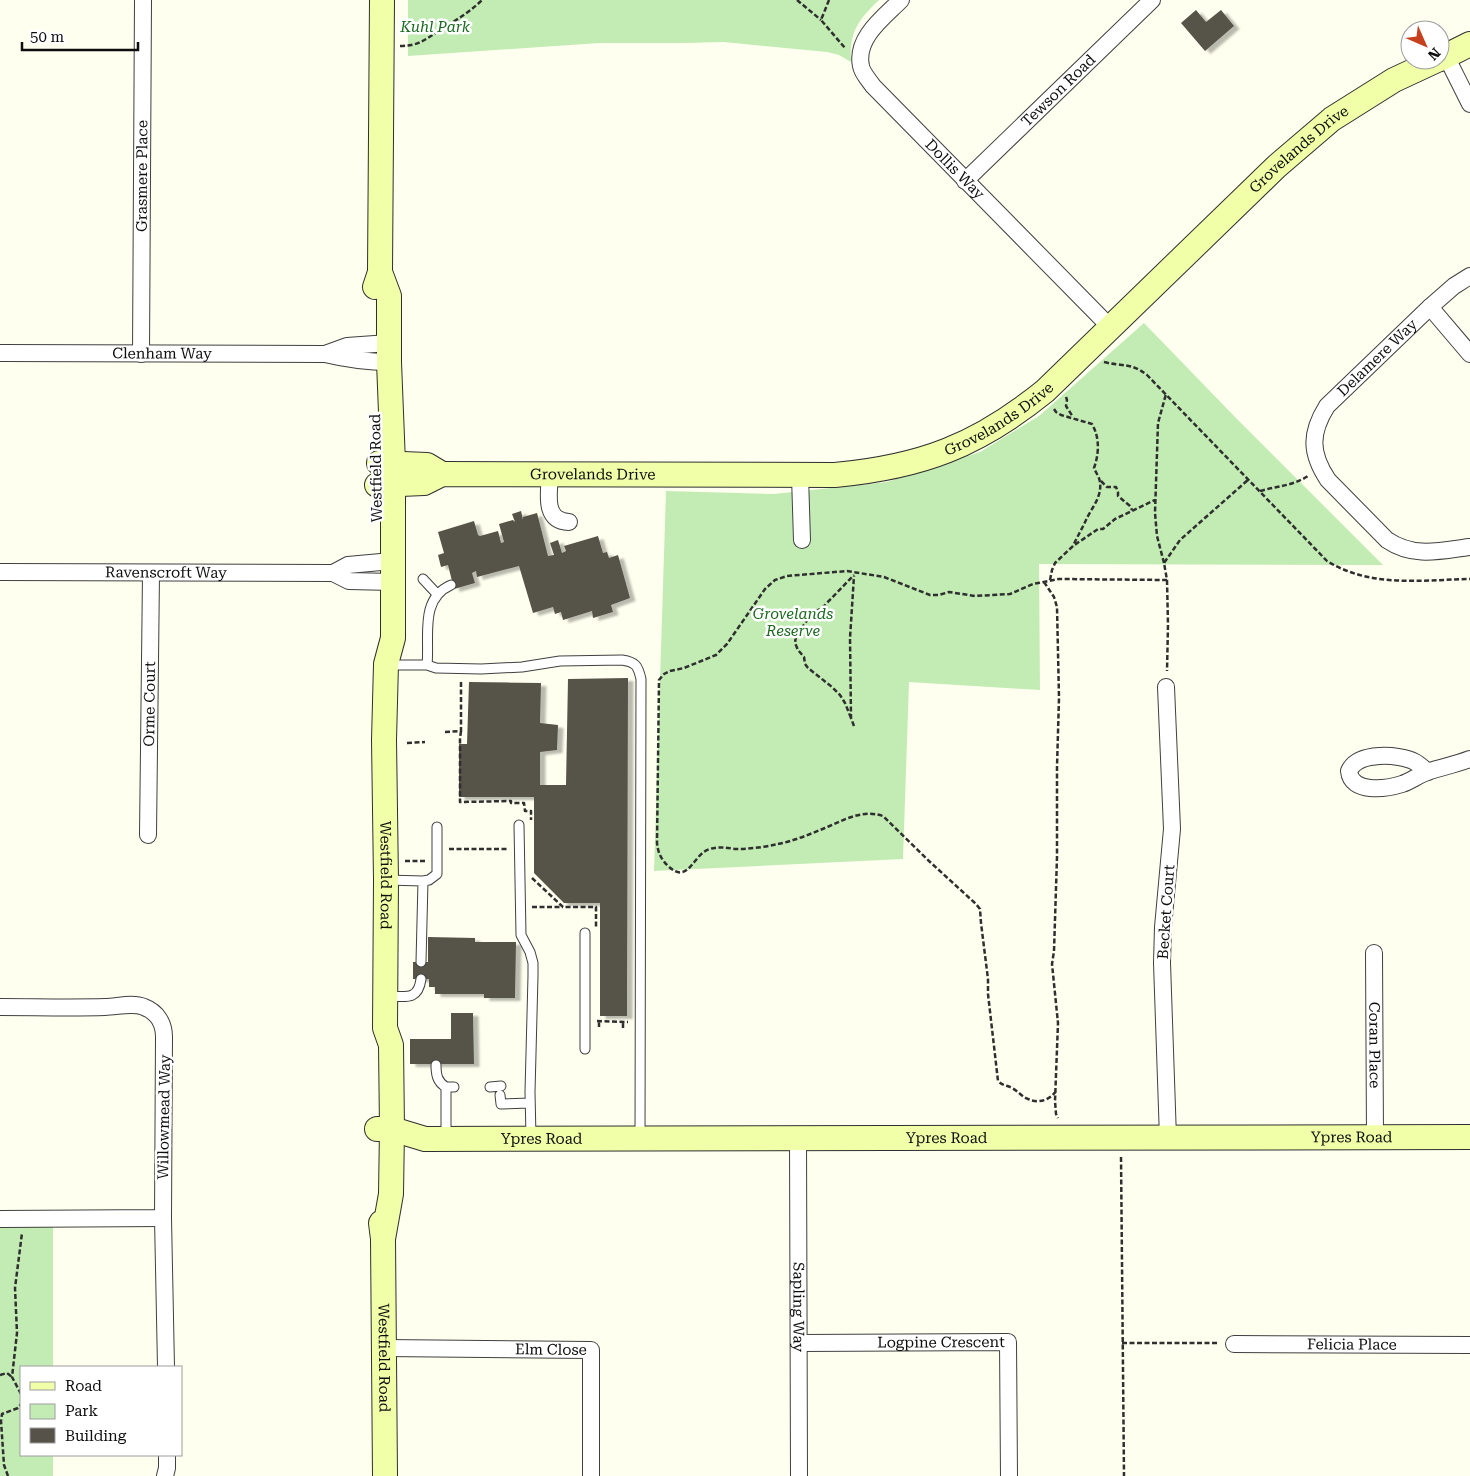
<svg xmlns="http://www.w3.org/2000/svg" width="1470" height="1476" font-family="'Roboto Serif',serif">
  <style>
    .green { fill: #c3ecb5 }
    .building { fill: #575249; filter: url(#shadow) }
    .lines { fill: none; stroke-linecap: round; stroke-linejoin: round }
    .lane-casing { stroke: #404040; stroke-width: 11 }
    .street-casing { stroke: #404040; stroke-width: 18 }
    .secondary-casing { stroke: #2f2f2f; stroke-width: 26 }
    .path { stroke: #2f2f2f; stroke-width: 2.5; stroke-dasharray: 5 2.5; stroke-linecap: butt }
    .lane { stroke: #fff; stroke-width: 9 }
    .street { stroke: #fff; stroke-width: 16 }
    .secondary { stroke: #f2ffa9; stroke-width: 24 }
    .labels { text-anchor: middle; stroke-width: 5; stroke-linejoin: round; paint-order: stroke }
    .park-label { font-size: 15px; font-style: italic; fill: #1a691d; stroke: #fff }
    .street-label { font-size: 15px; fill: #0d0d0d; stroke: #fff }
  </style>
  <defs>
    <filter id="shadow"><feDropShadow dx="5.5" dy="3" stdDeviation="1" flood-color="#0004"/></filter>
  </defs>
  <rect width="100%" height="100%" fill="#feffee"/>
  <path class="green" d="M408 0H879C858 20 849 32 851 62L839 55 827 52 724 42 684 43H599L408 56Z
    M1144 323 1235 417 1383 565 1039 564 1040 690 909 682 903 859 654 871 666 491 774 494 887 482 980 452 1039 416Z
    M0 1227H53V1367H21V1455H53V1476H0Z"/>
  <path class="building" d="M1196 10 1206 22 1221 10 1234 26 1205 51 1181 23Z
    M521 511 523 520V517L537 513 548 556 554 555 550 543 558 540 562 553 566 551 564 546 598 536 603 553 607 552 609 558 618 555 630 598 611 605 613 612 593 618 592 611 563 620 561 612 555 614 553 607 533 613 519 566 477 577 476 571 472 573 475 583 454 589 448 565 441 567 438 555 444 553 438 532 474 521 478 535 480 536 498 531 501 543 504 542 499 524 513 520 515 522 512 514Z
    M628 678 627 1016H600V903H564L534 873V797H459V744H467L469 682 541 683 540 723 558 725 557 750 540 752V785H566L568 679Z
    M428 937 475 938V942H516L515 998H484V994H435V987H429V979H413V962H428Z
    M451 1013H473L474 1064H410V1039H451Z"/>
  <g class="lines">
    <defs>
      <path id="lane" d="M423 579 437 594
        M388 665H427L436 668 481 669 522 667 560 661 622 660C636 662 638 666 641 679L640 1138
        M427 665C430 637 419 599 451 585
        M519 825 521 935 530 952 533 963V976L530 1092 531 1137
        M386 880 423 881
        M585 933V1049
        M421 962 423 881 429 880 437 874V827
        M386 996C404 996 418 1002 421 979
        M436 1065C436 1074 437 1082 446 1087
        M490 1087 501 1086
        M500 1095 501 1104 530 1103
        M446 1138V1087H454"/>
      <g id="street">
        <path id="s1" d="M901 0C884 17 855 38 861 66 862 73 869 80 873 86L1111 328"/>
        <path d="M1446 56 1470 104"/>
        <path id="s2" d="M965 181 1152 0"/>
        <path d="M1430 307 1470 354"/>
        <path id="s3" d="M0 353 325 354C346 359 367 362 389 362"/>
        <path id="s4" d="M141 354 143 0"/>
        <path d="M325 354 347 346 389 343"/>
        <path d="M550 475C549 493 543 521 569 522"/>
        <path d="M800 476 802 540"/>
        <path id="s5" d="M1469 547C1439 551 1414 558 1387 540L1328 480C1310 453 1310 433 1327 406L1430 307 1454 286 1470 276"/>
        <path id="s6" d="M0 572 333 573 349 581 392 582"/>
        <path d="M333 573 348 565 392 561"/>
        <path d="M1166 687 1172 829 1163 927 1162 963 1168 1138"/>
        <path d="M1428 772C1424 769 1419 764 1415 762 1399 754 1358 751 1349 771 1351 794 1386 789 1402 784 1411 781 1420 774 1430 771 1443 767 1457 764 1470 759"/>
        <path id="s7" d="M148 835 151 574"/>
        <path id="s8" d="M1374 953 1375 1137"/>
        <path d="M0 1007C35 1007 70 1008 105 1007 117 1007 132 1002 144 1007 157 1012 164 1023 164 1037L163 1218 0 1219"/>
        <path id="s9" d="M798 1138 799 1476"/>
        <path d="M163 1218 166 1367"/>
        <path id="s10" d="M800 1343 1008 1342 1009 1476"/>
        <path id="s11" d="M1234 1344 1470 1345"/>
        <path id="s12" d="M385 1348 591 1350V1476"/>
        <path d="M165 1476 167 1468V1455"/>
      </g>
      <g id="secondary">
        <path d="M1440 59 1470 44"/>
        <path id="s13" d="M380 272 389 296V362L393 463V638L386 664 384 740 386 880 385 1028 391 1045 392 1129 391 1194 383 1239"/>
        <path d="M375 287 380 272 382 0"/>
        <path d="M379 463 427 465 442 474"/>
        <path id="s14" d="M377 485 424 483 442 474 835 475C921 467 977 446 1045 391L1276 167 1332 119 1394 80 1437 60"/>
        <path id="s15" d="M377 1129H392L425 1139 1470 1137"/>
        <path id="s16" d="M381 1223 383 1239 385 1476"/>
      </g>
    </defs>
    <use href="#lane" class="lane-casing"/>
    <use href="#street" class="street-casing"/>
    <use href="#secondary" class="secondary-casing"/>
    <path class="path" d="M797 0 821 20
      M829 0 821 20 845 48
      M400 46C419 46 426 39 440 30 456 20 469 13 482 0
      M1104 362C1123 367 1130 362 1147 375L1327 561C1371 588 1421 580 1470 579
      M1066 397 1067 400 1066 406 1073 417
      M1054 409 1056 412 1061 415 1092 424C1100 438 1099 454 1094 468 1096 473 1100 478 1100 483 1102 497 1091 509 1086 520 1082 529 1077 537 1073 546
      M1101 481 1107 487H1116L1118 492V496L1130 506 1132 510
      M1260 491C1277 486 1293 486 1308 476
      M1164 563 1157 536 1155 513 1158 423 1166 394
      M1050 580 1052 570 1055 563 1073 546 1098 529H1103L1115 519 1155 500
      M1167 580 1168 625 1167 671
      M1044 582 1054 597 1057 607 1059 698 1057 767V857L1054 951 1052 964 1058 1023 1055 1101 1056 1114 1058 1118
      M851 718 845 703 840 695 832 687 808 668 805 664 804 657 798 650 795 643 796 636 811 615 824 606 854 575
      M854 726 851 718 850 638 854 576
      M461 731 460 739V802L511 801V803H524L525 811H531V820
      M445 732 461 731V681
      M407 743 425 742
      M449 849H508
      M405 861H425
      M532 878 563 907H596V928
      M532 907H563
      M597 1021 628 1022
      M599 1022V1027
      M623 1028V1022
      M1056 1091C1050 1100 1039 1104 1028 1099 1022 1097 1018 1091 1012 1088 1007 1085 1003 1086 998 1081L988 994V979L981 923 980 909 976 904 929 861 883 816C862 809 844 820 825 828 810 834 794 841 778 844 765 847 750 849 736 849 727 848 719 846 710 849 693 853 689 886 668 866 661 859 658 853 657 843L659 680 664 674 670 671 684 668 716 655 727 644 765 589 775 580 787 576 847 571 884 577 930 595H939L949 592 975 596 1010 594 1033 584 1059 579 1167 580 1164 563 1180 540 1249 479
      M1121 1157 1124 1476
      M1122 1343H1218
      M0 1375 7 1373 12 1377
      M21 1394 12 1377 17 1333 15 1288 22 1233
      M8 1476 4 1465 1 1421 2 1414 18 1408 21 1404"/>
    <use href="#lane" class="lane"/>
    <use href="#street" class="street"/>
    <use href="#secondary" class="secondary"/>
  </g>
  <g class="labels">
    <g class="park-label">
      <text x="435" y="32">Kuhl Park</text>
      <text x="793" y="619">Grovelands<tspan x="793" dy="17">Reserve</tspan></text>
    </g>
    <g class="street-label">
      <text dy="5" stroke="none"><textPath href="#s2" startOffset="130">Tewson Road</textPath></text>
      <text dy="5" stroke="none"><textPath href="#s14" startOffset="1041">Grovelands Drive</textPath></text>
      <text dy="5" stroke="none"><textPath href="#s1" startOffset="221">Dollis Way</textPath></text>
      <text dy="5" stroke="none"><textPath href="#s4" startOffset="178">Grasmere Place</textPath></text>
      <text dy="5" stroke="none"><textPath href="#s3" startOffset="162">Clenham Way</textPath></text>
      <text dy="5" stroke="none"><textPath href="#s5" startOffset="318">Delamere Way</textPath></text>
      <text dy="5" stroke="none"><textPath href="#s14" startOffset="636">Grovelands Drive</textPath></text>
      <text transform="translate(376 468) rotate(-91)" y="5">Westfield Road</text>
      <text dy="5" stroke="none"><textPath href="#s14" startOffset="218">Grovelands Drive</textPath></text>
      <text dy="5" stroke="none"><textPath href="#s6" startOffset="166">Ravenscroft Way</textPath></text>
      <text dy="5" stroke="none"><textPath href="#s7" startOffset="131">Orme Court</textPath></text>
      <text dy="5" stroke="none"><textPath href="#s13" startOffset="606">Westfield Road</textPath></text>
      <text transform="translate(1166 912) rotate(-86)" y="5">Becket Court</text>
      <text dy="5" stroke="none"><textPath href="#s8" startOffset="92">Coran Place</textPath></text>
      <text transform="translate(164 1117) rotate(-89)" y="5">Willowmead Way</text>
      <text dy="5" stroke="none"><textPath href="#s15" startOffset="976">Ypres Road</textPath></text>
      <text dy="5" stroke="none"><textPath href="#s15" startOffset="571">Ypres Road</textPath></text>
      <text dy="5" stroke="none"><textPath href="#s15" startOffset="166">Ypres Road</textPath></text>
      <text dy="5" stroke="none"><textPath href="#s9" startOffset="169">Sapling Way</textPath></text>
      <text dy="5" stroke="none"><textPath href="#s10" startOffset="141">Logpine Crescent</textPath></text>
      <text dy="5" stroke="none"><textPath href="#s11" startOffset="118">Felicia Place</textPath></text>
      <text dy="5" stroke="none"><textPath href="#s12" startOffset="166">Elm Close</textPath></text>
      <text dy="5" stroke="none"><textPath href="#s16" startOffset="135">Westfield Road</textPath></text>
    </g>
  </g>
  <rect x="20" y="1366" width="162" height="90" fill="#ffffff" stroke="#9e9e9e"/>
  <rect x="30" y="1382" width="25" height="8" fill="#f2ffa9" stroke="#9e9e9e"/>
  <text x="65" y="1391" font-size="15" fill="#0d0d0d">Road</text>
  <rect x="30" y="1404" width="25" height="15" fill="#c3ecb5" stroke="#9e9e9e"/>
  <text x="65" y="1416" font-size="15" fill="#0d0d0d">Park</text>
  <rect x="30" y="1428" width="25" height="15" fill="#575249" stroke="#9e9e9e"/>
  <text x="65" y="1441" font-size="15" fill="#0d0d0d">Building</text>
  <g transform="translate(1425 45) rotate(135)"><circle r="24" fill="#ffffff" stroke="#9e9e9e"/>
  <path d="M0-4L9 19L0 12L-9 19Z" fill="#c6401d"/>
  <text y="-8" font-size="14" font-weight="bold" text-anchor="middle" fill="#0d0d0d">N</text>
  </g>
  <path d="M22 42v8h116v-8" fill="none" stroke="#0d0d0d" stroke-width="2.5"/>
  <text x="30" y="42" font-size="15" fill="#0d0d0d" stroke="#ffffff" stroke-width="4" paint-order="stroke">50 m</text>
</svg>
